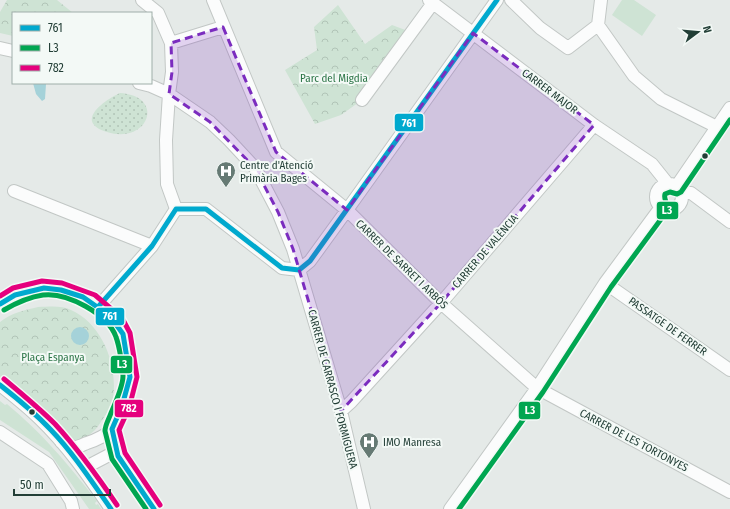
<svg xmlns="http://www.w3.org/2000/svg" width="730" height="509" font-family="'Fira Sans Condensed',sans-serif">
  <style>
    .grass { fill: url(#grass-dots) }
    .park { fill: url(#park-crowns) }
    .garden { fill: #cee3d4 }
    .water { fill: #a5d2d9 }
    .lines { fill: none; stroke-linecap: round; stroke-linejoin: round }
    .minor-casing { stroke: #c2c7c5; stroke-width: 14 }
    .minor { stroke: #fbfcfc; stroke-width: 12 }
    .bus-1-casing { stroke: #f3f9f6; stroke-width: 8 }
    .bus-2-casing { stroke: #f3f9f6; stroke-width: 8 }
    .bus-3-casing { stroke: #f3f9f6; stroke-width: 8 }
    .bus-1 { stroke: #00a9ce; stroke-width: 5 }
    .bus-2 { stroke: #00a651; stroke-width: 5 }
    .bus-3 { stroke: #e5007d; stroke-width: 5 }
    .marked { fill: #7b2cbf; fill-opacity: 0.2; stroke: #7b2cbf; stroke-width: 3; stroke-dasharray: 8 5; stroke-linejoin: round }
    .bus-dot { fill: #223e36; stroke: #f3f9f6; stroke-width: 1.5 }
    .labels { text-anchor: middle; stroke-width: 4; stroke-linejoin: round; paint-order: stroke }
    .park-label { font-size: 11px; fill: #2c7547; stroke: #f3f9f6 }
    .street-label { font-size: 11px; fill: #223e36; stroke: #f3f9f6 }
    .poi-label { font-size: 11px; fill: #223e36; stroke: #f3f9f6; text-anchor: start }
    .line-badge { stroke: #f3f9f6; stroke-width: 1.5 }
    .badge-label { font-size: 11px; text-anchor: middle; font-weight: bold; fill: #fff }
  </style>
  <defs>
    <pattern id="grass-dots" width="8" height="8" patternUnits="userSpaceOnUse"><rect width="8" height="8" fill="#cee3d4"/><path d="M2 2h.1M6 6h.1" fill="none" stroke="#b1c4b7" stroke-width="1.8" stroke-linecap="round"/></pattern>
    <pattern id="park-crowns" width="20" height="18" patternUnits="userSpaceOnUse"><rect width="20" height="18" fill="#cee3d4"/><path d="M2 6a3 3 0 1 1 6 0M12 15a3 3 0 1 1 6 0" fill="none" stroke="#b1c4b7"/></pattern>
  </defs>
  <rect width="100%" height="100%" fill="#e5eae8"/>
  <path class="grass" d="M120 93C166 96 149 145 107 132 74 122 103 101 120 93Z"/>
  <path class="park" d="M7 0H57L73 13H13V36L0 33V12Z
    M338 5 365 44 392 25 408 31 362 100 341 115 315 124 285 70 317 50 314 27Z
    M38 307C48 307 62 305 71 310 105 325 121 373 111 407 110 411 106 414 104 417 101 421 99 426 95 430 90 435 82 440 75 444L25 397 0 378V322C11 313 25 310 38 307Z"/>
  <path class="garden" d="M622 0H634L656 15 642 36 612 15Z
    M0 401 5 405 7 404C43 434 68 464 97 501L95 503 96 505 98 504 101 509H89L49 452 0 420Z"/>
  <path class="water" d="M33 83 46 84 45 99 42 101 36 94Z
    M71 336a9 9 0 1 1 18 0a9 9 0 1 1-18 0Z"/>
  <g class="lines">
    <defs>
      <path id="minor" d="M142 0 158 13 171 43 172 72 169 94 166 140 167 184 176 209
        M213 0 276 152 347 210 441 303 537 388 730 492
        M429 0 594 125 652 164 668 184
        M511 0 540 28 568 48 598 25 634 76 661 99 717 127
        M598 25 601 0
        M171 43 223 27
        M0 48 13 51
        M139 83 151 86 169 94 210 122 229 140 255 168 278 212 293 249 341 411 364 509
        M362 100 433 3
        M656 197a13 13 0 1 1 26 0a13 13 0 1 1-26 0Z
        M676 187 730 108
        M14 191 152 246
        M681 193H691L730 222
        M176 209H206L282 268 299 270
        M299 270 310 261 347 210 497 0
        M605 283 730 370
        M0 304C24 289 45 284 72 293 92 300 114 313 123 334 135 363 130 401 113 428 109 434 94 441 87 443 84 444 79 447 75 447 71 447 65 443 61 442
        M98 307 152 246 176 209
        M0 385C14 396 28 407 40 419 68 446 89 477 111 509
        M341 411 351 402 441 303 594 125
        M112 429 118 456 154 509
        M0 432 48 464 71 501 73 509
        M88 475 90 465 111 454 118 456
        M450 509 537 388 605 283 661 207"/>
    </defs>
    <use href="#minor" class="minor-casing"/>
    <use href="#minor" class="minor"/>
    <defs>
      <path id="bus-1" d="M0 304 15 295 44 288 61 290 83 297 110 316 123 334 130 377 122 406 112 429
        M98 307 152 246 176 209H206L282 268 299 270 310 261 497 0
        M0 385C18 399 35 413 51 430 74 454 92 482 111 509
        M112 429 118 456 154 509"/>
      <path id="bus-2" d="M4 310C16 303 29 297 43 295 67 292 108 314 116 337 119 345 123 367 123 376 123 386 115 404 111 413 109 419 105 425 105 431L112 459 146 509
        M459 509 543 392 611 287 667 211C669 204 663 200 665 194L670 192 677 194 681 192 730 120"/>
      <path id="bus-3" d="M0 296 13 288 42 281 62 283 95 295 122 318 130 333 137 377 129 408 119 430 125 453 160 505
        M4 379C22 394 39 408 55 424 78 449 98 477 117 505"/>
    </defs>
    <use href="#bus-1" class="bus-1-casing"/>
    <use href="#bus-2" class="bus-2-casing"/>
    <use href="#bus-3" class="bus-3-casing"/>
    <use href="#bus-1" class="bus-1"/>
    <use href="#bus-2" class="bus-2"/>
    <use href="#bus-3" class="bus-3"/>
  </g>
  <path class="marked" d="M223 27 276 152 347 210 473 33 594 125 441 303 341 411 293 249 278 212 255 168 210 122 169 94 172 72 171 43Z"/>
  <defs>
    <symbol id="hospital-pin" viewBox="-11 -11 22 30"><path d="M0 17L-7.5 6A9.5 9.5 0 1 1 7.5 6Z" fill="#667a74" stroke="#f3f9f6"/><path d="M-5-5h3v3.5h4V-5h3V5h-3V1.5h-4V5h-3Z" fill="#fff"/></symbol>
  </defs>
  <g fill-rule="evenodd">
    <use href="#hospital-pin" x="215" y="160" width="22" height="30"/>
    <use href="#hospital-pin" x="358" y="431" width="22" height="30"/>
  </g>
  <g class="bus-dot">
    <circle cx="705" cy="156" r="3.5"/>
    <circle cx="32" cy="412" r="3.5"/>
  </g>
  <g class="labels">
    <g class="park-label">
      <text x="334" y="82">Parc del Migdia</text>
      <text x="53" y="361">Plaça Espanya</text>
    </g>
    <g class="street-label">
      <text transform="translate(550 91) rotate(37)" y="4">CARRER MAJOR</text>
      <text transform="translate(485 251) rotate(-49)" y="4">CARRER DE VALÈNCIA</text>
      <text transform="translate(402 264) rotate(44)" y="4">CARRER DE SARRET I ARBÓS</text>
      <text transform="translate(668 326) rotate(35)" y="4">PASSATGE DE FERRER</text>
      <text transform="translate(333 389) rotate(75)" y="4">CARRER DE CARRASCO I FORMIGUERA</text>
      <text transform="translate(634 440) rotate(28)" y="4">CARRER DE LES TORTONYES</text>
    </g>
    <g class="poi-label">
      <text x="240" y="169">Centre d'Atenció<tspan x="240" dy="13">Primària Bages</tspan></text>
      <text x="383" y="446">IMO Manresa</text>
    </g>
  </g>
  <g class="line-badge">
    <rect x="394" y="113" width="30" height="19" rx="4" fill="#00a9ce"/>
    <rect x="656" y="201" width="23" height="19" rx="4" fill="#00a651"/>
    <rect x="95" y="307" width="30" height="19" rx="4" fill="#00a9ce"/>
    <rect x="110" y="355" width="23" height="19" rx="4" fill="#00a651"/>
    <rect x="114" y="399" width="30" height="19" rx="4" fill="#e5007d"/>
    <rect x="518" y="401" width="23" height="19" rx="4" fill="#00a651"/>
  </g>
  <g class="badge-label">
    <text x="409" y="127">761</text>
    <text x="667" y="214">L3</text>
    <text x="110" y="320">761</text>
    <text x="122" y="368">L3</text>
    <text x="129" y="412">782</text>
    <text x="530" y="414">L3</text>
  </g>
  <rect x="12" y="12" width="140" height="72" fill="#f3f9f6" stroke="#9faea9"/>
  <rect x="20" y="25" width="20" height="6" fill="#00a9ce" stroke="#9faea9"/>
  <text x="48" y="32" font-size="12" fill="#223e36">761</text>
  <rect x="20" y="45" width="20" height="6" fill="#00a651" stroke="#9faea9"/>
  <text x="48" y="52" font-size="12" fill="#223e36">L3</text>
  <rect x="20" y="65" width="20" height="6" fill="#e5007d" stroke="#9faea9"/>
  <text x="48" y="72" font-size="12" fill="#223e36">782</text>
  <g transform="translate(698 32) rotate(74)" stroke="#f3f9f6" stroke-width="3" paint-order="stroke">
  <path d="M0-3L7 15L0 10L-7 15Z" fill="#223e36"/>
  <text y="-6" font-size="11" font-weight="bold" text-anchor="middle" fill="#223e36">N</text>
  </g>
  <path d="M14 489v6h96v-6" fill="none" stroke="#223e36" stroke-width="2"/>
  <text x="20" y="489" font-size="12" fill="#223e36" stroke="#f3f9f6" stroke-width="3" paint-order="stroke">50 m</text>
</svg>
